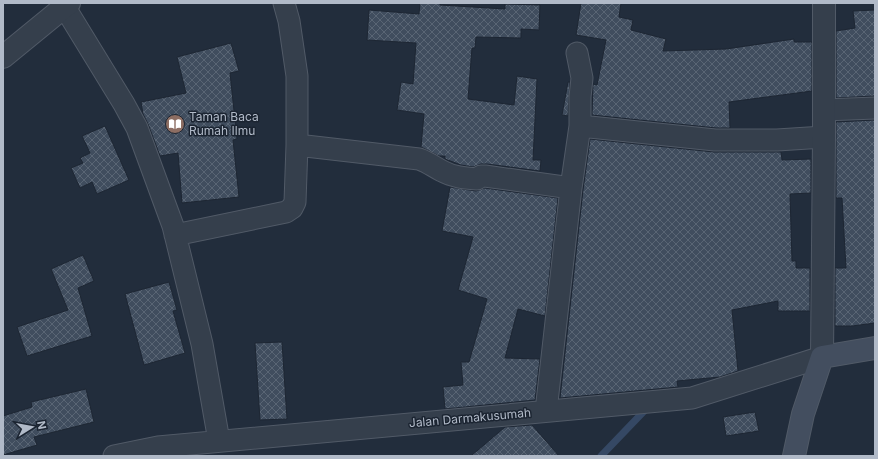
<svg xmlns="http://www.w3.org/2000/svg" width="878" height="459" font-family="Inter,sans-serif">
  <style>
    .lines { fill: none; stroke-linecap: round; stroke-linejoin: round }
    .stream { stroke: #354864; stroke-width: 7 }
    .building { fill: url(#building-cross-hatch); stroke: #1d2633 }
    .minor-casing { stroke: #515a67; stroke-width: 23 }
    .tertiary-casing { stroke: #515a67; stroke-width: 24 }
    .secondary-casing { stroke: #515a67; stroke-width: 24 }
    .minor { stroke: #353f4c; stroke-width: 21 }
    .tertiary { stroke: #353f4c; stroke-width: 22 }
    .secondary { stroke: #434e5f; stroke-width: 22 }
    .labels { text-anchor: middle; stroke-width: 3; stroke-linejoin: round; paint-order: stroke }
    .poi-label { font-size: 12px; fill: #b1bac8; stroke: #1b2431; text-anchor: start }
    .street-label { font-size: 12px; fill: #b1bac8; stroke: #1b2431 }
  </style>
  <defs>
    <pattern id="building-cross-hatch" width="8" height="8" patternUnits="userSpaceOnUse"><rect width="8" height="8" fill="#404d5e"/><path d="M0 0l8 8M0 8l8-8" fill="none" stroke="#596574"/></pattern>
  </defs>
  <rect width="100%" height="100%" fill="#222d3c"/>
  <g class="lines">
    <path class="stream" d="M601 456 648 407"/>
  </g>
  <path class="building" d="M420 3H440V5L505 9V4L540 5 539 30 521 29V38L476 37 475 48H472L468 99 514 105 517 76 537 79 533 160H541L540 171 487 164H481L473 167 461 165 445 159V156H439L421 147 424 114 397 110 401 82 413 84 416 43 367 40 369 10 419 14Z
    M581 3H621L619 17 633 20 631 30 666 39 663 51 726 49 794 39V42H812V91L729 102 730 128H716L592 115 593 84 597 85 606 40 576 35Z
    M875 10V96L836 98V31L855 28 853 11Z
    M231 43 239 71 230 73 237 139 233 140 239 197 182 203 178 153 160 156 148 124 143 114 141 102 186 93 177 57Z
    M568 82H570L568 116 562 115Z
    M875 120V323L852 326H835V268H846L842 198H836V122Z
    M105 126 129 180 97 194 92 182 80 188 71 168 83 163 80 158 90 153 82 136Z
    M590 139 714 152H781L782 160 811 159V193L790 194 792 261H796V268H810V311H778V301L732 310 738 371 720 377 677 381 678 387 560 398 583 190Z
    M450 187 476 191 485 188 558 198 545 316 518 309 505 358 540 359 535 400 445 409 443 387 463 385 461 362H469L487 299 458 290 473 237 442 231Z
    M83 255 94 281 78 288 92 336 27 356 17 327 68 310 51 269Z
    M169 282 177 310 173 311 185 353 144 365 125 294Z
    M282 342 287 419 260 420 255 343Z
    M86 389 94 422 34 437 37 445 3 455V416L32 407 31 402Z
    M755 412 759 431 726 436 723 417Z
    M532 425 559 456H471L505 427Z"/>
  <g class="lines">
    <defs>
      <path id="minor" d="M284 3 289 21 297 76V145
        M64 6 124 104 137 128 173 226 202 344 219 441
        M824 110 875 108
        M580 126 715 140H777L824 137
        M175 235 286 212 292 208 295 202 297 145 419 159C428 162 434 167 442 171 453 177 464 178 477 179L481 176H485L571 188
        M546 411 571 188 580 126V97L582 78 577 53
        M114 456 158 447 692 398 822 357"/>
      <path id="tertiary" d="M3 57 69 3
        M822 357 824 137V3"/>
      <path id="secondary" d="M794 456 803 414 822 357 875 348"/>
    </defs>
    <use href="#minor" class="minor-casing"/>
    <use href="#tertiary" class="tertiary-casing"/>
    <use href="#secondary" class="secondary-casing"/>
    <use href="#minor" class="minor"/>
    <use href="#tertiary" class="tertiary"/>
    <use href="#secondary" class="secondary"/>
  </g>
  <defs>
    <symbol id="library-disc" viewBox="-11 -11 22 22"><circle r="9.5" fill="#8d6e63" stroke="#1b2431"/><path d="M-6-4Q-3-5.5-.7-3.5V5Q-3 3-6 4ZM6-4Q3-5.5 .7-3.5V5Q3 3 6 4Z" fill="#fff"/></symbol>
  </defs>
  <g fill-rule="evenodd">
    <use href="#library-disc" x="164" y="113" width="22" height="22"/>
  </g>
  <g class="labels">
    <g class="poi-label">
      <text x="189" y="121">Taman Baca<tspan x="189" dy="14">Rumah Ilmu</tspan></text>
    </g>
    <g class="street-label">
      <text transform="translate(470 418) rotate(-5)" y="4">Jalan Darmakusumah</text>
    </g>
  </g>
  <rect width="878" height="459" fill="none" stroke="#b1bac8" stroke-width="8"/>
  <g transform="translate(32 427) rotate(79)" stroke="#1b2431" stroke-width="3" paint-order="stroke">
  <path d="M0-3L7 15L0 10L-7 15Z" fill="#b1bac8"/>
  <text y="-6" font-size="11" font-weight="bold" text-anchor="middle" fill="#b1bac8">N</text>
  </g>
</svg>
